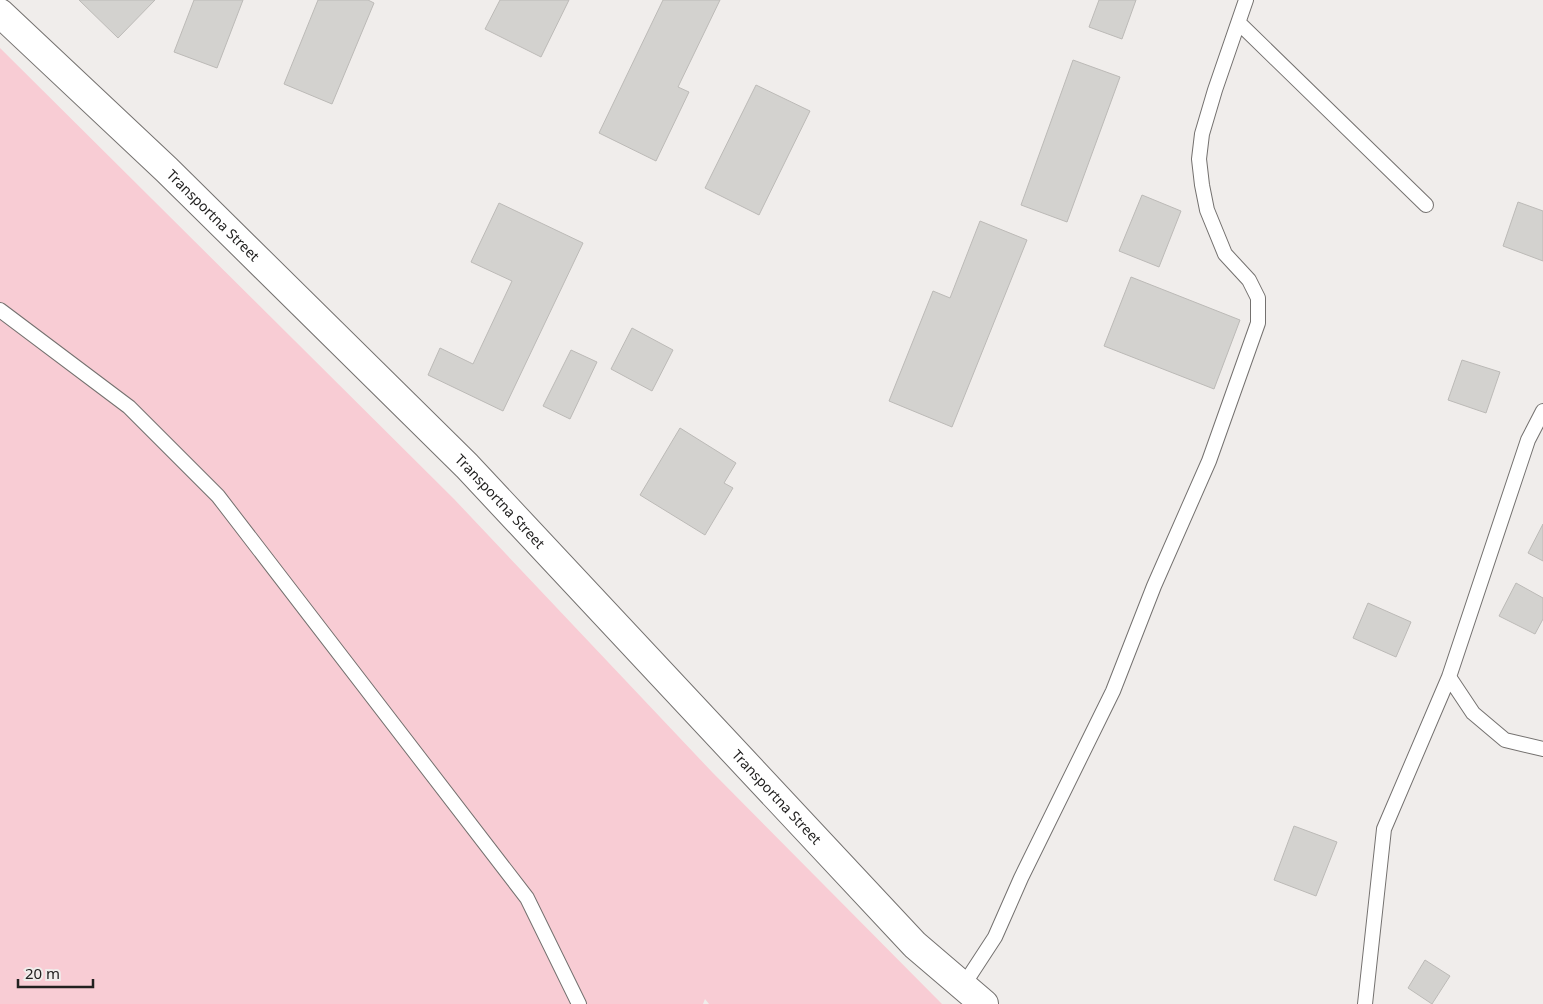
<svg xmlns="http://www.w3.org/2000/svg" width="1543" height="1004" font-family="'Noto Sans',sans-serif">
  <style>
    .green { fill: #f8ccd4 }
    .building { fill: #d3d2cf; stroke: #bcbab7 }
    .lines { fill: none; stroke-linecap: round; stroke-linejoin: round }
    .lane-casing { stroke: #74716f; stroke-width: 16 }
    .secondary-casing { stroke: #74716f; stroke-width: 30 }
    .lane { stroke: #fff; stroke-width: 14 }
    .secondary { stroke: #fff; stroke-width: 28 }
    .labels { text-anchor: middle; stroke-width: 4; stroke-linejoin: round; paint-order: stroke }
    .street-label { font-size: 14px; fill: #222120; stroke: #f0edeb }
  </style>
  <rect width="100%" height="100%" fill="#f0edeb"/>
  <path class="green" d="M0 48 454 499 712 772 942 1004H709L705 999 703 1004H0Z"/>
  <path class="building" d="M79 0H155L118 38Z
    M194 0H243L217 68 174 52Z
    M318 0H368L374 3 332 104 284 84Z
    M500 0H569L541 57 485 29Z
    M663 0H720L678 87 689 92 656 161 599 133Z
    M1099 0H1136L1122 39 1089 27Z
    M1073 60 1120 77 1067 222 1021 205Z
    M756 85 810 111 759 215 705 188Z
    M1142 195 1181 211 1159 267 1119 251Z
    M1518 202 1543 211V261L1503 246Z
    M499 203 583 243 503 411 428 375 440 348 473 364 512 281 471 262Z
    M980 221 1027 240 952 427 889 401 933 291 950 298Z
    M1131 277 1240 320 1214 389 1104 346Z
    M632 328 673 350 652 391 611 369Z
    M571 350 597 362 570 419 543 406Z
    M1462 360 1500 372 1486 413 1448 400Z
    M680 428 736 463 724 483 733 488 705 535 640 495Z
    M1543 524V561L1528 553Z
    M1516 583 1543 598V619L1535 634 1499 616Z
    M1368 603 1411 622 1396 657 1353 638Z
    M1294 826 1337 842 1316 896 1274 880Z
    M1425 960 1450 976 1432 1004 1408 988Z"/>
  <g class="lines">
    <defs>
      <path id="lane" d="M1239 23 1426 205
        M0 310 129 407 218 496 527 898 579 1004
        M1449 677 1473 713 1505 740 1543 749
        M963 986 995 937 1021 878 1113 691 1154 586 1209 461 1258 323V298L1249 280 1225 254 1207 210 1202 185 1199 159 1202 134 1215 90 1246 0
        M1365 1004 1384 829 1449 677 1528 440 1543 411"/>
      <g id="secondary">
        <path id="s1" d="M0 13 167 170 467 466 915 945 984 1004"/>
      </g>
    </defs>
    <use href="#lane" class="lane-casing"/>
    <use href="#secondary" class="secondary-casing"/>
    <use href="#lane" class="lane"/>
    <use href="#secondary" class="secondary"/>
  </g>
  <g class="labels">
    <g class="street-label">
      <text dy="5" stroke="none"><textPath href="#s1" startOffset="294">Transportna Street</textPath></text>
      <text dy="5" stroke="none"><textPath href="#s1" startOffset="699">Transportna Street</textPath></text>
      <text dy="5" stroke="none"><textPath href="#s1" startOffset="1104">Transportna Street</textPath></text>
    </g>
  </g>
  <path d="M18 979v8h75v-8" fill="none" stroke="#222120" stroke-width="2.5"/>
  <text x="25" y="979" font-size="15" fill="#222120" stroke="#f0edeb" stroke-width="4" paint-order="stroke">20 m</text>
</svg>
